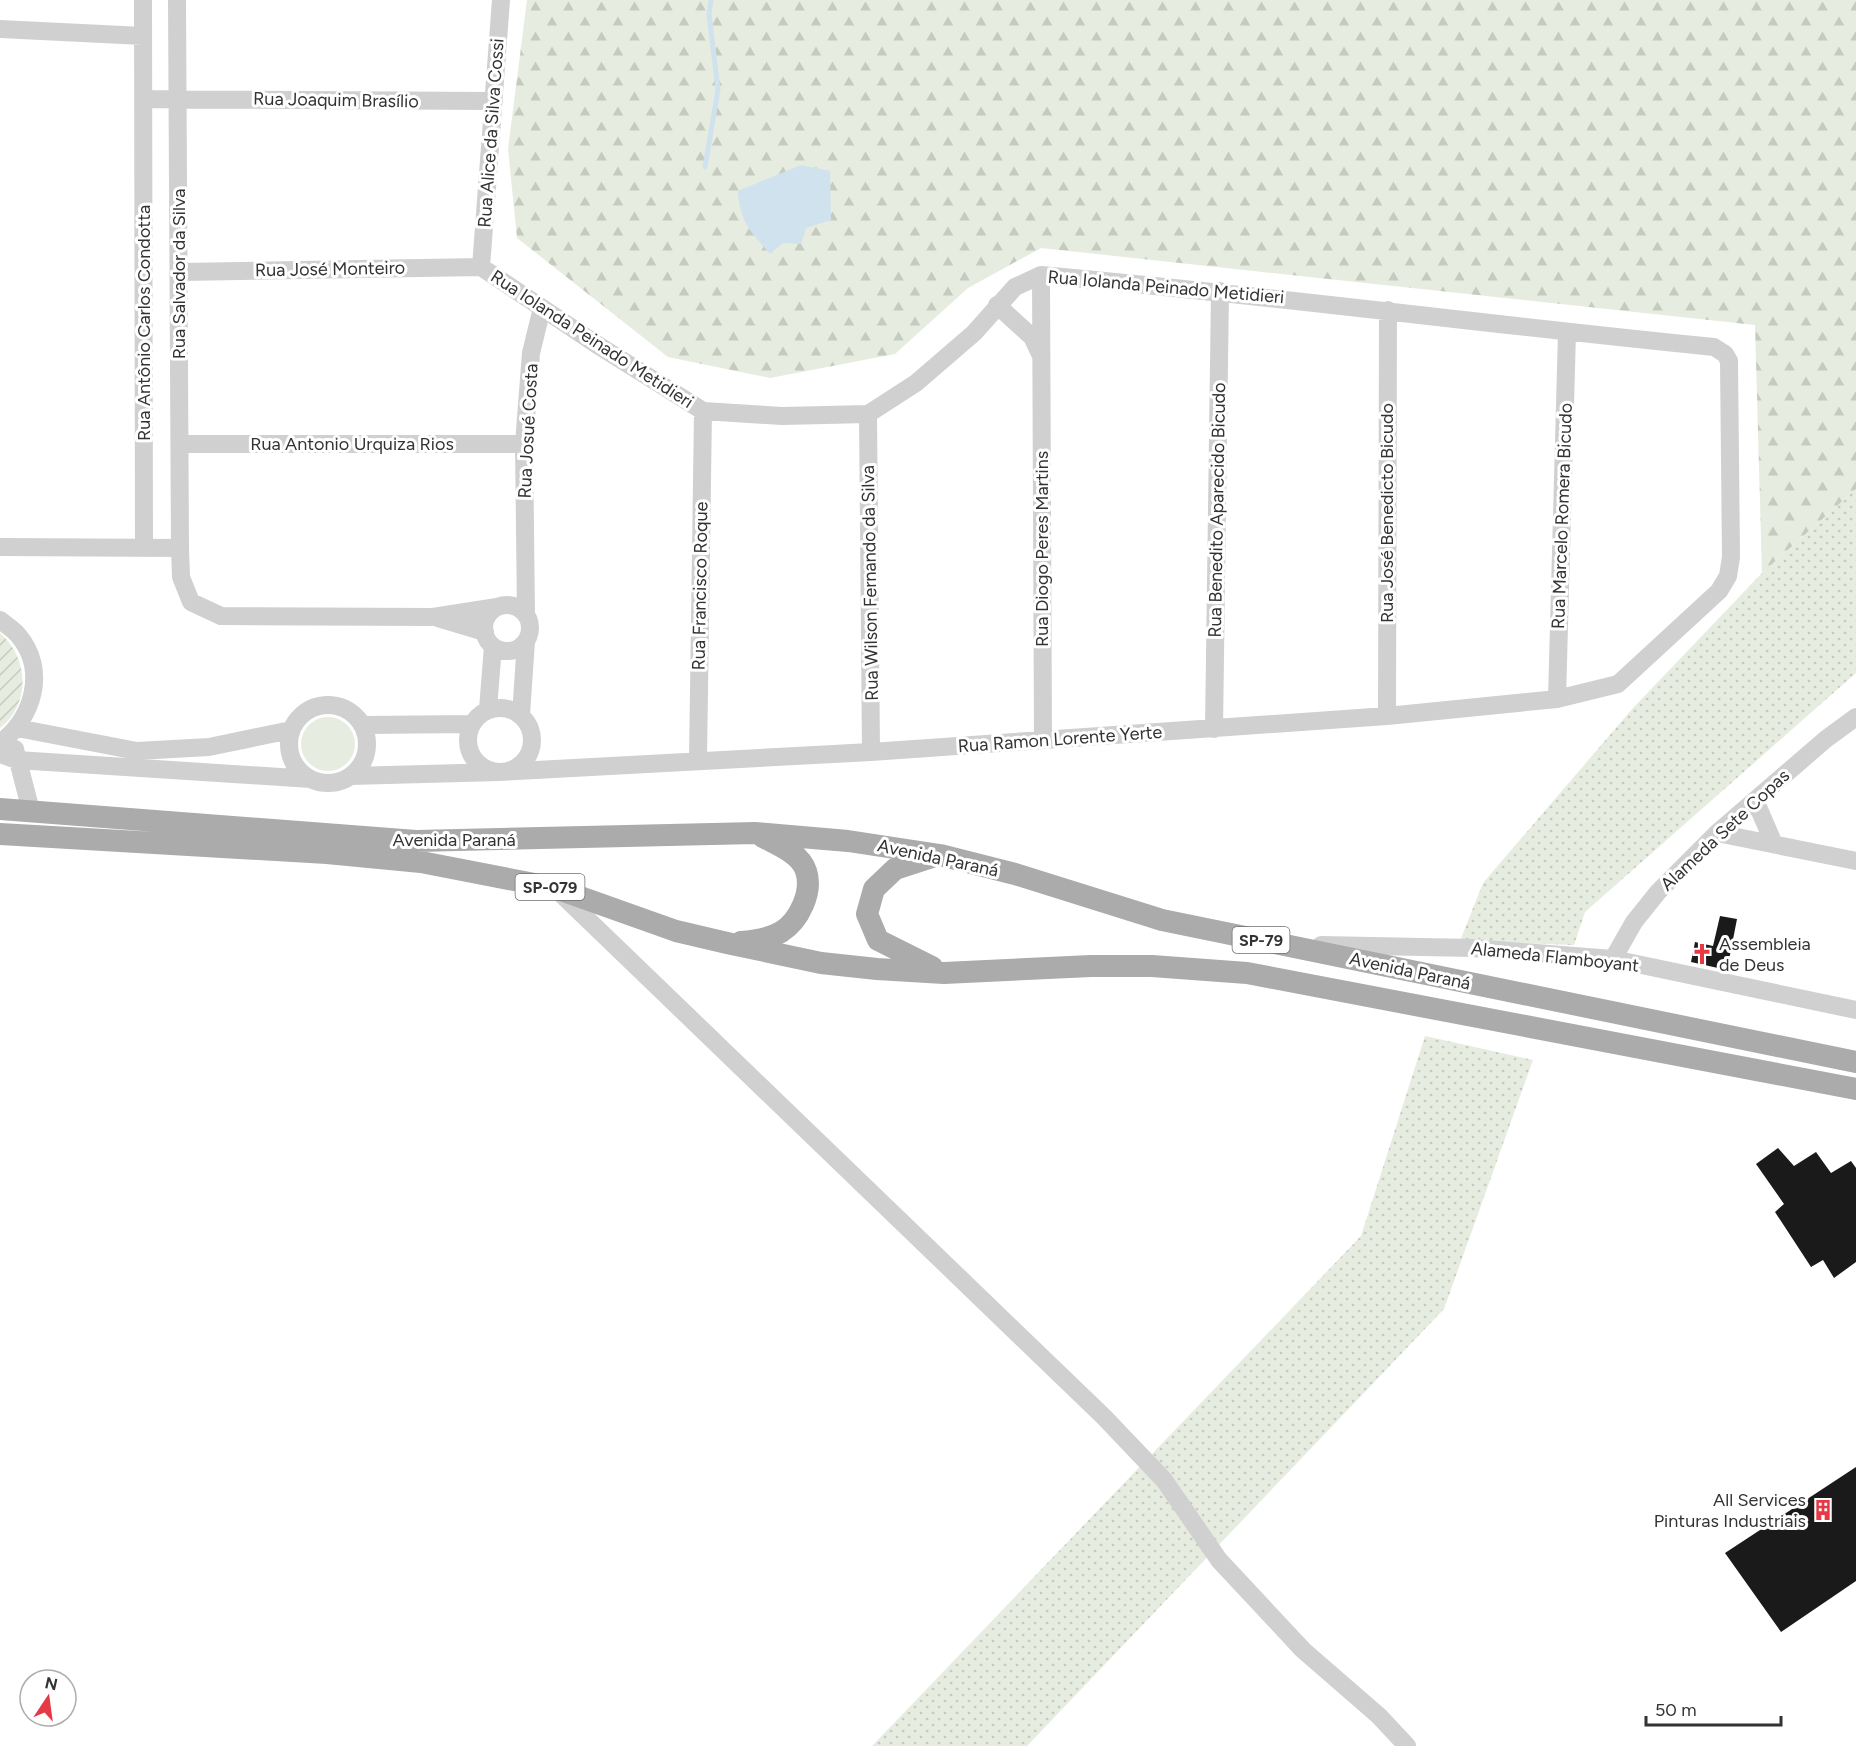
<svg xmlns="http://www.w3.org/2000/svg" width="1856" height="1746" font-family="Figtree,sans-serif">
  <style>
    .grass { fill: url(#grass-dots) }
    .forest { fill: url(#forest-firs) }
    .park { fill: #e6ecdf }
    .garden { fill: url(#garden-furrows) }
    .water { fill: #cfe2ee }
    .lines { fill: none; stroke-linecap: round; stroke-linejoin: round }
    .stream { stroke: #cfe2ee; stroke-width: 5 }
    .building { fill: #1a1a1a }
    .minor { stroke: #d0d0d0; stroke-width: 18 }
    .major { stroke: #ababab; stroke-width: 22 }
    .labels { text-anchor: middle; stroke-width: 6; stroke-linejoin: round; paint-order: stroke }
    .shield { fill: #fff; stroke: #707070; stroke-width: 1.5 }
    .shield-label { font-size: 16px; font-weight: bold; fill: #333 }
    .street-label { font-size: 18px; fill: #333; stroke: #fff }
    .poi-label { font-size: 18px; fill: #333; stroke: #fff; text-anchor: start }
  </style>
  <defs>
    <pattern id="grass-dots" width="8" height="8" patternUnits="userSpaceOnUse" patternTransform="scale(1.5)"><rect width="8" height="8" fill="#e6ecdf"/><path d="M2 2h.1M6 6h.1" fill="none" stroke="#c6cbc0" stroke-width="1.8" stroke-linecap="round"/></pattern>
    <pattern id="forest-firs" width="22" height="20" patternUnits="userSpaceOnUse" patternTransform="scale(1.5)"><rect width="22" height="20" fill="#e6ecdf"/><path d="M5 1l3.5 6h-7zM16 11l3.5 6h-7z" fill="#c6cbc0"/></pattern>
    <pattern id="garden-furrows" width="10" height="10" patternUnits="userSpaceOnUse" patternTransform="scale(1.5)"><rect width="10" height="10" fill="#e6ecdf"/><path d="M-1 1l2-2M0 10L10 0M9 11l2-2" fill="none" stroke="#c6cbc0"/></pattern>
  </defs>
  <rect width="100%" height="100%" fill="#fff"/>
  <path class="grass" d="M1856 489V673L1585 912 1574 945 1460 941 1483 883 1633 708 1762 573Z
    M1425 1036 1533 1060 1444 1309 1027 1746H872L1361 1236Z"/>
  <path class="forest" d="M527 0H1856V489L1762 573 1755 325 1041 248 968 288 895 354 770 378 668 357 517 238 508 149Z"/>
  <path class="park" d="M301 744a27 27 0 1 1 54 0a27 27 0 1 1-54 0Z"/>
  <path class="garden" d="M0 633C29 658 31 704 0 728Z"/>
  <path class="water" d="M801 165 830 171 831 220 806 228 801 244 783 243 770 254C750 231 740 222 738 191Z"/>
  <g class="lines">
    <path class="stream" d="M705 167 718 90 709 14 711 0"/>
  </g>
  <path class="building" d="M1720 916 1737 919 1727 970 1691 962 1695 942 1713 946Z
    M1778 1148 1794 1166 1816 1152 1831 1173 1851 1161 1856 1168V1262L1834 1278 1823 1260 1811 1267 1775 1212 1784 1204 1756 1164Z
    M1856 1467V1581L1781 1632 1725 1553Z"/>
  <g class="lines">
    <path class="minor" d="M143 0 144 547
      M177 0 180 548 181 577 191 602 221 616 433 617 497 607
      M0 29 143 36
      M144 99 494 101
      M481 267 501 0
      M180 272 481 267
      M1041 275 1043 740
      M997 305 1032 337 1041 356
      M868 414 871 752
      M180 444H524
      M0 547 180 548
      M484 628a23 23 0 1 1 46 0a23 23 0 1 1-46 0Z
      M526 615 524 444 531 353 542 308
      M438 618 485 632
      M0 620C6 625 13 629 18 635 48 670 33 718 0 743
      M1557 699 1567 332
      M289 744a39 39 0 1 1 78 0a39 39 0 1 1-78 0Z
      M468 740a32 32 0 1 1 64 0a32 32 0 1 1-64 0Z
      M488 709 493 646
      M521 715 526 641
      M1387 716 1388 310
      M363 725 471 724
      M17 728 137 751 209 747 291 730
      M1214 729 1220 291
      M15 749 31 811
      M0 754 17 760 311 779
      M698 760 703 411
      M350 776 499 772 871 752 1387 716 1557 699 1618 684 1719 591 1728 576 1731 557 1729 361 1725 354 1714 347C1490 325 1266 295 1041 275L1015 287 974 333 916 383 868 414 782 416 703 411 596 344 481 267
      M1755 800 1774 844
      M1717 833 1856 861
      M556 889 1104 1417 1164 1480 1219 1560 1303 1650 1379 1716 1407 1746
      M1321 945 1473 948 1613 959 1856 1010
      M1613 959 1634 922 1658 892 1717 833 1826 739 1856 717"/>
    <path class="major" d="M0 809 416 841 755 833 848 841 940 855 1015 874 1162 920 1856 1062
      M0 834 327 853 421 862 555 888 676 931 727 943 821 963 877 969 944 973 1091 966H1152L1247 973 1856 1089
      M741 942C754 941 769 939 781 932 799 921 813 892 806 871 801 854 778 845 763 837
      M932 967 878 940 867 914 874 889 895 869 935 856"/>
  </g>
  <defs>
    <symbol id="church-bare" viewBox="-9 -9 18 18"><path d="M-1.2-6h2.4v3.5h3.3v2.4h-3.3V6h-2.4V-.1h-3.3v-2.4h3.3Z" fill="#e63946" stroke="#fff" stroke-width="2.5" paint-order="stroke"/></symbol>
    <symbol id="building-bare" viewBox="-9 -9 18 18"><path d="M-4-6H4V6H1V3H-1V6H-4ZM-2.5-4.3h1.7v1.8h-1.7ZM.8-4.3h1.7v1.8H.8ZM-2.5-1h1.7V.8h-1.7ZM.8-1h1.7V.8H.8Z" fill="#e63946" stroke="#fff" stroke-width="2.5" paint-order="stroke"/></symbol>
  </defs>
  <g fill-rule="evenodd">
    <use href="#church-bare" x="1687" y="939" width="30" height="30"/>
    <use href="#building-bare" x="1808" y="1495" width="30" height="30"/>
  </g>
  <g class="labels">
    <g class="shield">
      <rect x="515.5" y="874" width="69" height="26" rx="4.5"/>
      <rect x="1232.5" y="927" width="57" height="26" rx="4.5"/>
    </g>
    <g class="shield-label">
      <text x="550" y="893">SP-079</text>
      <text x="1261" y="946">SP-79</text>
    </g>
    <g class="street-label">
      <text transform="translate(336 100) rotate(1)" y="6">Rua Joaquim Brasílio</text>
      <text transform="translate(491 133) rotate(-86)" y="6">Rua Alice da Silva Cossi</text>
      <text transform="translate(330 269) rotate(-1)" y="6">Rua José Monteiro</text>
      <text transform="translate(179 274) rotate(-90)" y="6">Rua Salvador da Silva</text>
      <text transform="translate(1166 287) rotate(5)" y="6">Rua Iolanda Peinado Metidieri</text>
      <text transform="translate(144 323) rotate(-90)" y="6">Rua Antônio Carlos Condotta</text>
      <text transform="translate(592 339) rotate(33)" y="6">Rua Iolanda Peinado Metidieri</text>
      <text transform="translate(528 431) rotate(-87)" y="6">Rua Josué Costa</text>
      <text x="352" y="450">Rua Antonio Urquiza Rios</text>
      <text transform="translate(1217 510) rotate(-89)" y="6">Rua Benedito Aparecido Bicudo</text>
      <text transform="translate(1387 513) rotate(-90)" y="6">Rua José Benedicto Bicudo</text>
      <text transform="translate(1562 516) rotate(-88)" y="6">Rua Marcelo Romera Bicudo</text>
      <text transform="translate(1042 549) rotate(-90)" y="6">Rua Diogo Peres Martins</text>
      <text transform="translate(870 583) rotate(-91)" y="6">Rua Wilson Fernando da Silva</text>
      <text transform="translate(700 586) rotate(-89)" y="6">Rua Francisco Roque</text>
      <text transform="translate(1060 739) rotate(-4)" y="6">Rua Ramon Lorente Yerte</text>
      <text transform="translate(1725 830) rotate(-43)" y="6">Alameda Sete Copas</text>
      <text x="454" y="846">Avenida Paraná</text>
      <text transform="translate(938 858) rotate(12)" y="6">Avenida Paraná</text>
      <text transform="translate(1555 957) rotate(6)" y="6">Alameda Flamboyant</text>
      <text transform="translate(1410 971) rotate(12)" y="6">Avenida Paraná</text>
    </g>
    <g class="poi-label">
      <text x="1719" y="950">Assembleia<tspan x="1719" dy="21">de Deus</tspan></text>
      <text x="1806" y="1506" text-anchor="end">All Services<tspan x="1806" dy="21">Pinturas Industriais</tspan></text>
    </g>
  </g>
  <g transform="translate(48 1698) rotate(13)"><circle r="28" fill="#ffffff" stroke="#adadad" stroke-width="1.5"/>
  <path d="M0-4.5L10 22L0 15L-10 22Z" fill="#e63946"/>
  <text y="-9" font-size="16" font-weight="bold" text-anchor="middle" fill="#333333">N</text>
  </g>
  <path d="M1646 1716v9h135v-9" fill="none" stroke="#333333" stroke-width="3"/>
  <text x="1655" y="1716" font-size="18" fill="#333333" stroke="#ffffff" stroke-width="4.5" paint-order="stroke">50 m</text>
</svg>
